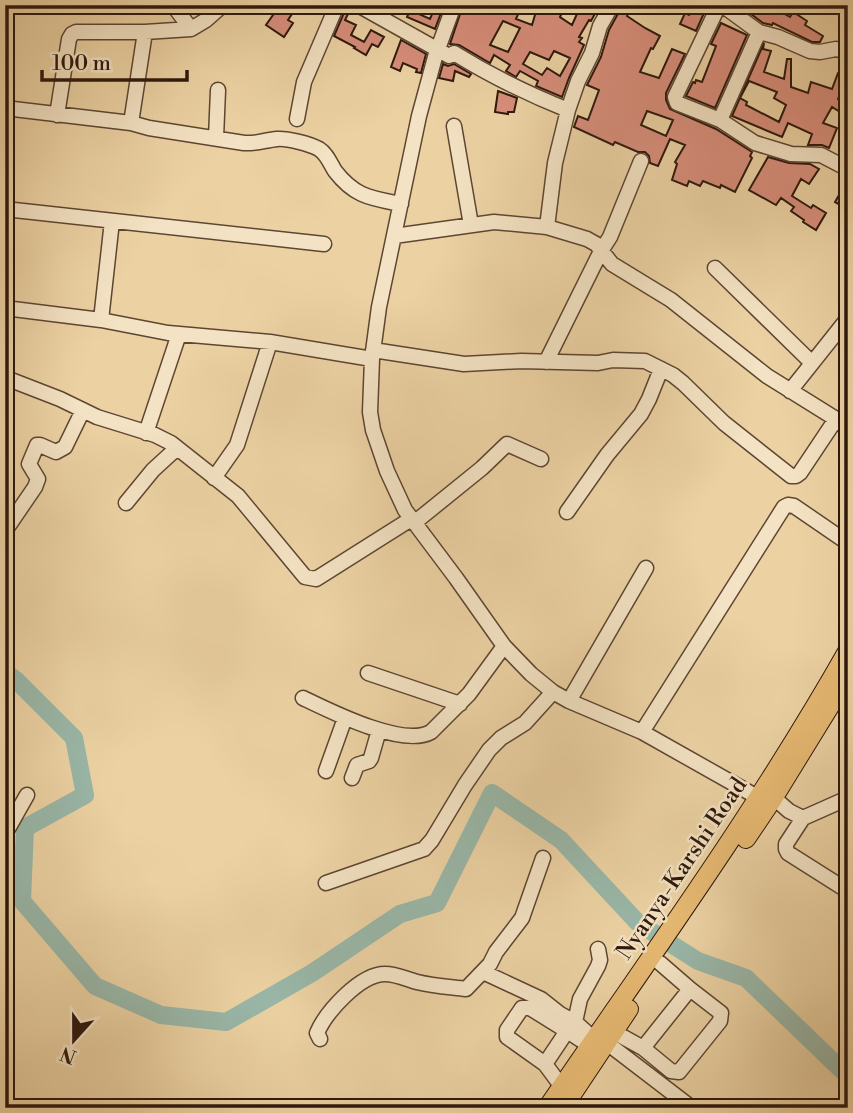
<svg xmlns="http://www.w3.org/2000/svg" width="853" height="1113" font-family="'Libre Bodoni',serif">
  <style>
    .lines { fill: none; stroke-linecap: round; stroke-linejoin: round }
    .river { stroke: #99b7a8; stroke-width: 18 }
    .building { fill: #d88e7b; stroke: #2d180d; stroke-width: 2; fill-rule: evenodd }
    .minor-casing { stroke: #5d4632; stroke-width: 17 }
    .major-casing { stroke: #2d180d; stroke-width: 20 }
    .minor { stroke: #f3e2c3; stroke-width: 14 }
    .major { stroke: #e6b972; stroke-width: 18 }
    .labels { text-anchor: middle; stroke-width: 5; stroke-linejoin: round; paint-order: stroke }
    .street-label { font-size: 23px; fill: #2d180d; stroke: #f3e2c3 }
  </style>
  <rect width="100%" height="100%" fill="#ecd2a3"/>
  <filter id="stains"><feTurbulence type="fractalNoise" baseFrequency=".00286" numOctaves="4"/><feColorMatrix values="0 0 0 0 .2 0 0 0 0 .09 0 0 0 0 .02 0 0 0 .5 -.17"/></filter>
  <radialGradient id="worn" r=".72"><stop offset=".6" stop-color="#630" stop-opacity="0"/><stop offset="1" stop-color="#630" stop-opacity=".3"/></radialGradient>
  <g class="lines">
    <path class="river" d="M5 672 17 681 74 738 85 795 25 828 22 901 95 986 161 1015 226 1022 312 973 400 914 437 903 492 793 561 840 638 923 698 961 746 978 848 1076"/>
  </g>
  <path class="building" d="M280 5H298L288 20 293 23 284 37 266 25Z
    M436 5H444L435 29 407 17 410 10 430 19Z
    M463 5H522L516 19 532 25 538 5H565L560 17 572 25 581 5H591L598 8 591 21 589 20 579 37 582 38 579 42 584 45 569 78 562 97 536 86 538 81 520 71 516 77 506 71 510 65 494 55 490 63 459 45 450 44ZM503 21 520 28 508 52 490 45ZM554 51 570 58 560 76 547 68 542 75 523 64 530 52 549 60Z
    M739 5H769L790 17 793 12 807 21 805 25 823 36 820 42H812L773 23 772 25 763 23Z
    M346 8 350 10 345 20 356 25 351 35 364 42 371 30 384 37 378 47 372 44 366 55 354 48 355 47 334 36Z
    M692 8 704 13 696 31 680 24 685 13 689 15Z
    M620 10 628 14 627 16 645 28 660 36 653 49 651 48 640 72 659 78 672 49 685 54 666 93V100L670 109 716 129 752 152 750 156 752 158 735 192 721 185 720 188 703 181 700 186 689 181 687 186 672 180 677 164 675 162 685 145 670 139 658 166 650 163 649 156 645 152H638L615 142 613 145 574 127 578 116 588 120 599 90 587 85 601 57 609 30ZM647 111 673 120 666 136 641 125Z
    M721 23 747 35 715 108 686 96 693 82 695 83 696 80 702 82 716 46 711 44Z
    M401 40 426 54 421 73 416 72 417 69 403 63 400 71 391 67Z
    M764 43 763 49 771 51 764 72 784 79 787 59H791V87L808 93 811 82 832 89 838 73 847 77 838 99 848 105V117L832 107 823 123 837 128 829 148 822 145H808L812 134 788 123 782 137 732 116ZM749 81 777 92 774 98 786 105 779 122 746 105 747 102 740 98Z
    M443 64 448 66 454 64 471 74 469 77 455 71 453 81 439 78Z
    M498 91 517 98 514 112H508V114L495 112Z
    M768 157 789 163 810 164 819 169 809 184 801 179 792 196 811 208 813 205 826 213 816 230 803 222 804 220 791 211 794 207 781 198 776 205 749 190Z
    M848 179V209L835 202Z"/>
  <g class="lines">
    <defs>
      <path id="minor" d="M173 5 191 29
        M358 5 449 56 454 53C491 76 528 94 568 110
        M454 5 435 57 419 116 379 307 372 359 370 412 373 430 387 471 405 510 456 578 504 646 531 674 553 692 569 701 642 732 759 798
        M719 5 675 97 677 103 720 120 755 143 791 154 821 155 848 169
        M722 5 759 32 778 37 810 51 820 52 836 49 848 52
        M5 108 131 123 149 128 244 143C256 144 266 140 277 139 287 138 310 144 319 149 327 154 330 163 335 171 355 197 371 198 401 204
        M57 115 69 39 72 34 76 32H145L191 29 206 20 223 5
        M297 119 304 82 337 5
        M720 120 759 32
        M131 123 145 32
        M454 126 471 225
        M216 138 218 90
        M5 209 324 244
        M547 227 555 163 568 110 578 81 592 53 600 26 612 5
        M394 236 494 222 547 227 587 239 596 244 612 264 671 300 767 376 836 419 848 428
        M715 268 812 363
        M5 308 101 320 168 333 270 342 372 359
        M101 320 112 221
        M373 350 464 364 521 361 598 363 613 360 645 361 673 375 683 383 724 423 791 476H796L800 473 836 419
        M546 362 601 251 610 237 641 161
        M11 380 60 399 97 417 155 435 171 443 238 496 305 577 316 579 411 519
        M790 391 848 318
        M146 433 179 334
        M214 478 237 445 270 342
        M126 503 153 470 177 448
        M567 512 607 455 641 414 649 399 661 369
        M414 523 482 468 507 444 541 459
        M5 531 35 487 38 479 29 464 37 445H40L56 452 65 447 83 410
        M368 673 460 704
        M303 698C330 711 403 748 431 732L469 694 504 646
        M569 701 646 568
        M642 732 784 507 788 505 794 506 848 543
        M326 771 345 718
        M352 778 357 765 369 761 371 758 379 730
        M774 798 789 811 803 818 848 798
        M803 818 786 844V849L788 853 848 891
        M5 834 27 795
        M326 883 424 849 432 840 465 785 489 750 501 738 525 723 553 692
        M483 972 541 999 560 1014 575 1022 594 1039
        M575 1022 580 999 598 966 600 960 598 949
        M614 1032 643 1048 690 989 660 963
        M320 1039 317 1033C326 1012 360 974 385 974 396 974 406 979 417 982 433 986 450 987 466 989L490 964 496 952 522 918 543 858
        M607 1043 692 1108
        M643 1048 671 1071 679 1072 720 1021 721 1013 690 989
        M545 1064 507 1037V1030L522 1008H530L567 1031
        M562 1087 545 1064 567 1031 590 1046"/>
      <path id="major" d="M746 839 771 802 848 677
        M547 1108C650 957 758 809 848 650
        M563 1108 629 1009"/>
    </defs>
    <use href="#minor" class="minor-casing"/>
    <use href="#major" class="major-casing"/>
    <use href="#minor" class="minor"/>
    <use href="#major" class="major"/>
  </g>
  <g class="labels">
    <g class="street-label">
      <text transform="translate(681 868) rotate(-56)" y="8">Nyanya-Karshi Road</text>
    </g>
  </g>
  <rect width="853" height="1113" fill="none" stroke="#ecd2a3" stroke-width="28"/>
  <rect x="7" y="7" width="839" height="1099" fill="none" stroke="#2d180d" stroke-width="3.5"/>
  <rect x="14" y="14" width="825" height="1085" fill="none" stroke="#2d180d" stroke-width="2"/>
  <g transform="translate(74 1040) rotate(201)" stroke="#f3e2c3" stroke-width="5" paint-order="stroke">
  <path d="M0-5L12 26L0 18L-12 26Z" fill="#2d180d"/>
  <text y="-10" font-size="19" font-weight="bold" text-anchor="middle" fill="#2d180d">N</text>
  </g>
  <path d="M42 70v10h145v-10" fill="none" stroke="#2d180d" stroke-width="3.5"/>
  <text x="52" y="70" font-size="21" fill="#2d180d" stroke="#f3e2c3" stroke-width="5" paint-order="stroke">100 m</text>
  <rect width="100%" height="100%" filter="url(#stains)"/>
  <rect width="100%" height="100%" fill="url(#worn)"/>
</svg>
